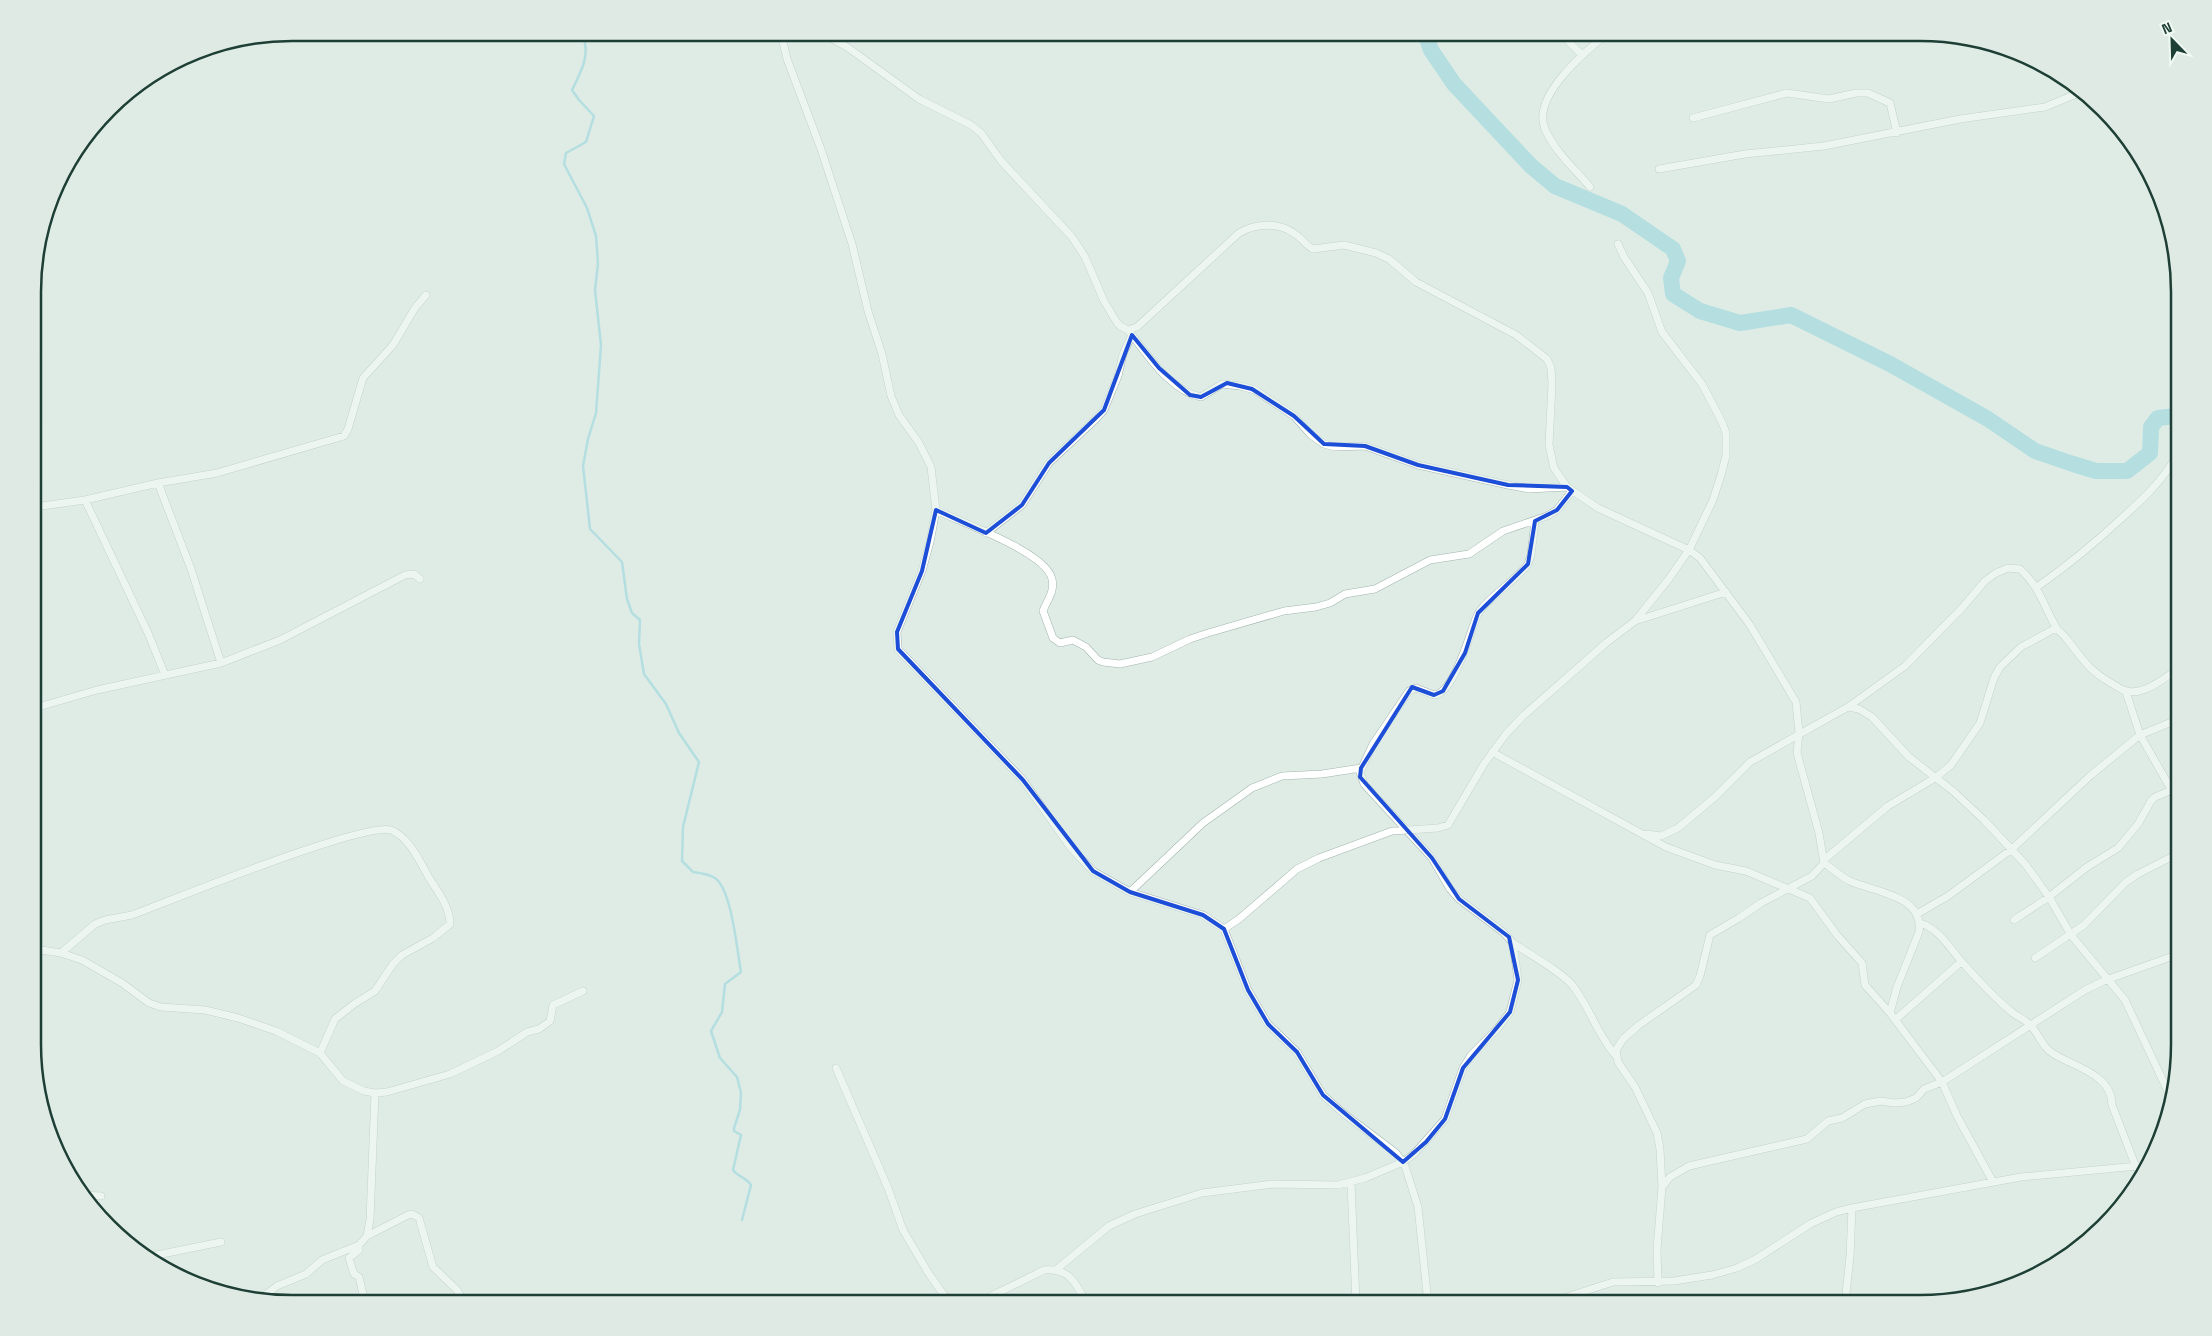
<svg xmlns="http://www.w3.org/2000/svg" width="2212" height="1336" font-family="'Space Grotesk',sans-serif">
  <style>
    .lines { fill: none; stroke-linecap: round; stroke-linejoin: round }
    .stream { stroke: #80ccd9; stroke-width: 2.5 }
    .river { stroke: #80ccd9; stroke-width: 16 }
    .minor-casing { stroke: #a1b5ad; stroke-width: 8 }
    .minor { stroke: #fff; stroke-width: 7 }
    .marked { fill: none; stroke: #1d4ed8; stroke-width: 4; stroke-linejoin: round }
    .rim { fill: none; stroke: #1e3f35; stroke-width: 2.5 }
  </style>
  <rect width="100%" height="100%" fill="#dfece6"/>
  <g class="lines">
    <path class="stream" d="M582 33C591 54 582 70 572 90L579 100 594 116 586 142 566 153 564 164 587 208 596 236 598 264 595 290 601 345 596 413 588 439 583 466 590 529 622 562 627 599 632 613 640 620 639 644 644 674 666 704 679 733 699 762 683 827 682 861 693 872C701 873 709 874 715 878 732 890 737 951 741 972L725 984 722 1012 711 1031 720 1058 737 1077 741 1093 740 1110 734 1128V1131L741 1135 733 1170C738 1177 746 1177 751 1185L742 1220"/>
    <path class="river" d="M1425 33 1431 50 1454 84 1531 166 1555 186 1622 214 1673 249 1678 261 1671 278 1673 294 1700 311 1740 323 1791 315 1890 364 1988 419 2035 451 2073 464 2096 471H2127L2150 453 2151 427 2158 418 2176 416 2179 418"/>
    <defs>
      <path id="minor" d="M781 33 787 59 821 149 852 244 868 311 882 354 891 396 899 415 919 443 931 467 936 510 930 542 922 571 897 632 898 649 1023 780 1071 848 1093 871 1130 892 1203 915 1224 929 1248 990 1268 1024 1297 1052 1323 1095 1343 1113 1396 1153 1405 1166 1418 1207 1428 1303
        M821 33 847 47 919 99 971 125 981 133 1002 162 1072 237 1085 257 1104 301 1116 321 1120 326 1128 330 1137 327 1239 233C1256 223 1279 222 1295 234 1302 238 1305 245 1313 249L1344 245 1376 253 1389 259 1416 282 1516 335 1547 359 1551 368 1552 384 1549 445 1554 468 1567 487 1598 508 1689 550 1700 558 1750 625 1796 702 1799 733 1797 753 1819 833 1824 863 1812 876 1761 903 1739 918 1710 935 1700 976 1696 985 1639 1025 1623 1039 1616 1050 1618 1062 1635 1087 1647 1112 1657 1133 1660 1149 1662 1187 1657 1249 1658 1283
        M1560 33 1582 55
        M1693 118 1787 93 1829 99 1856 93H1868L1890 103 1897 133
        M1659 169 1745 154 1824 146 1960 119 2045 107 2081 92
        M1590 187C1574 168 1555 152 1545 129 1531 96 1586 51 1608 33
        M1128 330C1147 354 1170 391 1201 397L1222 384 1240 386 1255 390 1294 416 1311 435 1324 444 1335 447 1365 446 1418 465 1508 485 1529 489 1567 487
        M158 483 191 569 221 663
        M85 500 148 633 165 675
        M35 507 85 500 158 483 217 473 344 436 348 429 363 378 393 345 415 308 426 295
        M936 510C962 523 1046 552 1052 579 1055 592 1047 600 1043 611L1053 638 1060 643 1073 640 1086 647 1098 660 1103 662 1120 664 1152 657 1190 639 1208 633 1284 611 1316 607 1330 603 1345 594 1375 589 1430 560 1469 554 1503 531 1547 516 1557 510 1572 491
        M986 533 1022 505 1049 463 1095 420 1104 410 1118 376 1123 354 1132 335
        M2037 587C2067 566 2096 542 2123 517 2144 498 2162 481 2176 457
        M1635 621 1726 592
        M2126 692 2140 735 2179 803
        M1848 707 1859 709 1872 717 1909 757 1953 791 1984 820 2026 865 2049 897 2071 935 2125 1000 2172 1100
        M35 708 97 690 221 663 280 640 405 575 414 574 420 579
        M1492 752 1666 847 1715 865 1746 871 1810 898 1837 935 1862 963 1865 985 1890 1013
        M1646 834 1661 836 1678 828 1715 797 1750 762 1848 707 1905 666 1962 608 1985 581 1996 573 2008 568 2020 569C2040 587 2043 605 2056 627 2058 631 2063 634 2066 638 2083 659 2087 669 2111 683 2121 689 2127 694 2139 691 2154 688 2166 676 2179 669
        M1825 859 1888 806 1935 778 1951 765 1980 723 1994 678 2000 667 2021 647 2056 628
        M1824 863C1833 869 1841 877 1850 881 1874 892 1924 895 1919 932L1897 987 1890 1013 1942 1082 1957 1116 1993 1182
        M1130 892 1203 823 1252 788 1282 776 1322 774 1361 768
        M1917 914 1948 896 2012 849 2091 775 2140 735 2179 719
        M2014 920 2049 897 2087 867 2118 848 2138 824 2151 801 2155 797 2172 790
        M1920 923C1939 929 1949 947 1961 961 1977 979 1994 998 2013 1013 2018 1017 2024 1019 2029 1024 2041 1035 2041 1049 2059 1057 2080 1068 2112 1077 2112 1105L2136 1167
        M1224 929 1239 919 1297 869 1319 858 1392 831 1438 828 1448 825 1484 764 1506 734 1523 716 1606 643 1635 621 1668 580 1689 550 1713 500 1721 475 1726 456V433L1722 422 1702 384 1662 332 1648 293 1624 257 1618 244
        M1513 943C1529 954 1562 972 1573 986 1590 1008 1598 1036 1616 1056
        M35 949 61 953 82 960 122 983 149 1003 161 1007 205 1010 238 1018 276 1031 320 1053 343 1081 364 1091 375 1093 387 1092 450 1074 498 1051 527 1032 539 1029 550 1021 553 1005 583 991
        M61 953 95 924 105 920 132 915C170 901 365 821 391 830 408 836 420 861 428 876 437 891 450 906 450 924L433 938 402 955 393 964 375 991 354 1004 335 1019 320 1053
        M2035 958 2084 925 2126 882 2138 874 2179 853
        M1895 1020 1961 962
        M836 1068 888 1188 903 1230 929 1274 946 1298 952 1303
        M1351 1183 1356 1303
        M1662 1187 1670 1177 1689 1166 1807 1139 1828 1121 1842 1118 1865 1104 1880 1101 1895 1103 1906 1102 1916 1098 1924 1089 1942 1082 2085 990 2106 980 2179 954
        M82 1195 101 1196
        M367 1236 408 1215 412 1214 419 1218 433 1267 457 1290 462 1298 469 1303
        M359 1245V1250L349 1258 354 1274 359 1277 365 1303
        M147 1257 221 1242
        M1057 1269 1109 1226 1135 1214 1202 1193 1273 1184 1338 1185 1365 1178 1403 1162 1414 1154 1445 1119 1463 1068 1471 1055 1498 1028 1510 1012 1518 980 1513 943 1503 932 1459 899 1450 889 1432 858 1364 784 1360 772 1373 744 1409 691 1416 688 1434 695C1454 694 1470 632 1477 616 1484 600 1516 581 1528 564L1531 555 1535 521
        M260 1299 277 1286 306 1274 322 1260 359 1245 367 1236 370 1219 375 1093
        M977 1303 1044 1270C1070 1268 1076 1283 1086 1303
        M1548 1303 1613 1282 1674 1281 1712 1275 1737 1268 1756 1259 1810 1224 1836 1212 1852 1208 2021 1177 2148 1165
        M1845 1303 1850 1256 1852 1208"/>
    </defs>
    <use href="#minor" class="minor-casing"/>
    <use href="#minor" class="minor"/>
  </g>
  <path d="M0 0H2212V1336H0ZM1132 335 1159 368 1190 395 1201 397 1227 383 1252 389 1294 416 1324 444 1365 446 1418 465 1508 485 1567 487 1572 491 1557 510 1535 521 1528 564 1478 613 1465 653 1443 691 1434 695 1412 687 1361 768 1360 777 1432 858 1459 899 1509 937 1518 980 1510 1012 1463 1068 1445 1119 1426 1142 1403 1162 1323 1095 1297 1052 1268 1024 1248 990 1224 929 1203 915 1130 892 1093 871 1023 780 898 649 897 632 922 571 936 510 986 533 1022 505 1049 463 1104 410Z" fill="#dfece6" fill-opacity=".55" fill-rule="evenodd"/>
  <path class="marked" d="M1132 335 1159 368 1190 395 1201 397 1227 383 1252 389 1294 416 1324 444 1365 446 1418 465 1508 485 1567 487 1572 491 1557 510 1535 521 1528 564 1478 613 1465 653 1443 691 1434 695 1412 687 1361 768 1360 777 1432 858 1459 899 1509 937 1518 980 1510 1012 1463 1068 1445 1119 1426 1142 1403 1162 1323 1095 1297 1052 1268 1024 1248 990 1224 929 1203 915 1130 892 1093 871 1023 780 898 649 897 632 922 571 936 510 986 533 1022 505 1049 463 1104 410Z"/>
  <path d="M0 0H2212V1336H0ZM292 41H1920A251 251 0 0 1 2171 292V1044A251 251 0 0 1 1920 1295H292A251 251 0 0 1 41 1044V292A251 251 0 0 1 292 41Z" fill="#dfeae5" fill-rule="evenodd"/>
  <path class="rim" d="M292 41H1920A251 251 0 0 1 2171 292V1044A251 251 0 0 1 1920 1295H292A251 251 0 0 1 41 1044V292A251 251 0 0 1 292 41Z"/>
  <g transform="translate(2172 40) rotate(337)" stroke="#f0f9f4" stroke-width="4" paint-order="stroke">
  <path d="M0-4L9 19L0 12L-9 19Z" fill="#1e3f35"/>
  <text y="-8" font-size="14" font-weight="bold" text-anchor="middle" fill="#1e3f35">N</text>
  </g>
</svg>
